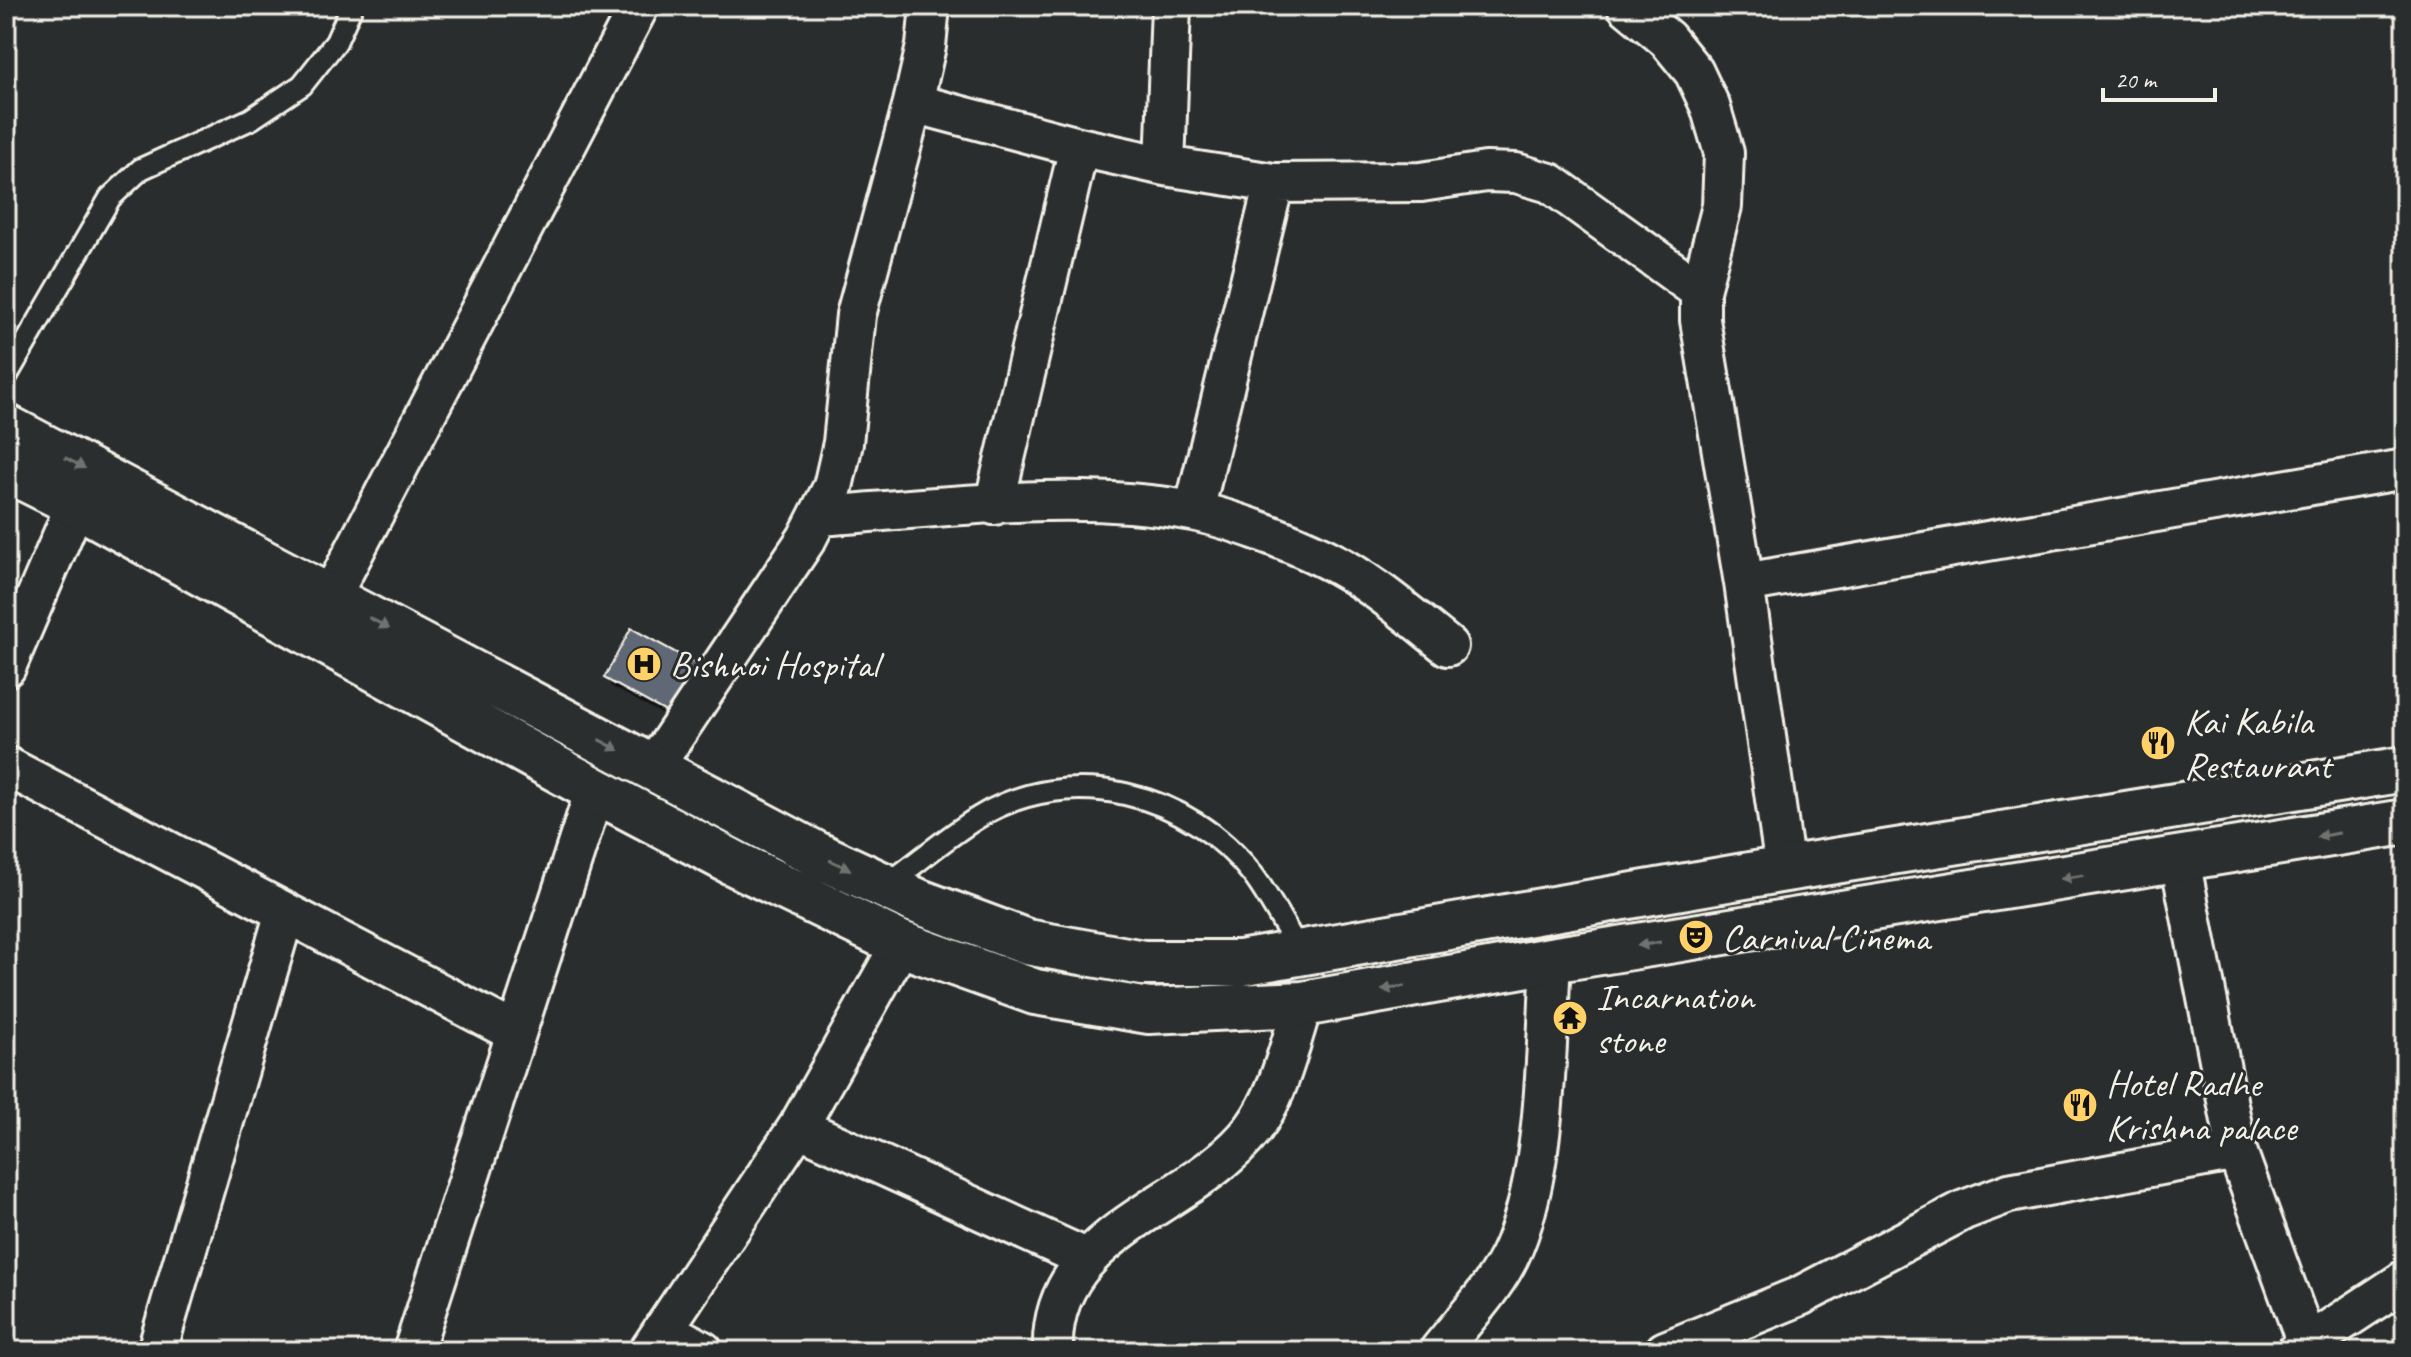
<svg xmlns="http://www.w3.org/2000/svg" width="2411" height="1357" font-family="Caveat,sans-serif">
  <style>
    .building { fill: #616775; stroke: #f4f1e8; stroke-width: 2; filter: url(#shadow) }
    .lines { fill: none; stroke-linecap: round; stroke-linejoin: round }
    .service-casing { stroke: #f4f1e8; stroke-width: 26 }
    .minor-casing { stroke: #f4f1e8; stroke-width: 44 }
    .tertiary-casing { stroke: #f4f1e8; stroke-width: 50 }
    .service { stroke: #2a2d2e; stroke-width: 20 }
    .minor { stroke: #2a2d2e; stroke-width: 38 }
    .tertiary { stroke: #2a2d2e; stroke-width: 44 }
    .oneway { fill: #71726f }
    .labels { text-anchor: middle; stroke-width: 6; stroke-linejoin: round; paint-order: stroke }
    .poi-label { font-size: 38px; fill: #f4f1e8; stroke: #2a2d2e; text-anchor: start }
  </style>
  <defs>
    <filter id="shadow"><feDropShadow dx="7" dy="7" stdDeviation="0" flood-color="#0009"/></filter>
  </defs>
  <rect width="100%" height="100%" fill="#2a2d2e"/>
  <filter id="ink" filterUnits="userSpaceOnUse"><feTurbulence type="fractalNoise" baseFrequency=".0125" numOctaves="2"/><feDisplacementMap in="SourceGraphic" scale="16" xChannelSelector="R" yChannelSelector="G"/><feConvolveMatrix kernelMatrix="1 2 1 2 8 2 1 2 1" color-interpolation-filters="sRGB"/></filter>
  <g filter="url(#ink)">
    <path class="building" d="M631 628 700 666 673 716 604 678Z"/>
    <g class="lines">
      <defs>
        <path id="service" d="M6 377 110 198 141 169 251 119 302 85 336 42 352 6
          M885 886C916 864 946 837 979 817 1069 762 1190 792 1253 875 1271 899 1285 928 1301 953"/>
        <path id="minor" d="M1627 6 1667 39 1694 72 1710 106 1724 153 1722 206 1700 291V320L1744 583 1785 869
          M913 103 1079 147 1165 166 1274 183 1421 182 1486 172 1516 173 1550 183 1700 291
          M1165 166 1171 6
          M994 505 1079 147
          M1194 511 1274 183
          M820 516C939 508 1075 489 1192 511 1229 518 1290 541 1324 558 1370 580 1409 615 1448 646
          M1744 583 2405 469
          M330 598 639 6
          M6 667 76 504
          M6 766 516 1033
          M653 768 807 538 833 487 843 443 856 315 913 103 926 46 930 6
          M2180 860 2237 1151 2307 1344
          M798 1127 1088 1259
          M663 1329 703 1351
          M157 1351 285 912
          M413 1351 595 790
          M649 1351 798 1127 901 944
          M1053 1351C1048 1230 1194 1207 1253 1129 1280 1093 1289 1046 1303 1004
          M1439 1351C1465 1318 1498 1285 1514 1246 1547 1166 1546 1047 1551 960
          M1665 1351 1800 1296 1964 1210 2009 1193 2237 1151
          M2297 1351 2405 1280"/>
        <path id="tertiary" d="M6 427 818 855 917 901 1027 942 1143 963H1240L1785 869 2405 769
          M6 469 76 504 595 790 734 863 901 944 1035 992 1149 1011 1303 1004 1551 960 2405 822"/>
      </defs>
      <use href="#service" class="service-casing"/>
      <use href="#minor" class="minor-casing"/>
      <use href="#tertiary" class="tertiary-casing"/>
      <use href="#service" class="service"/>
      <use href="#minor" class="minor"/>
      <use href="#tertiary" class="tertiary"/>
    </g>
    <defs><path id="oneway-solid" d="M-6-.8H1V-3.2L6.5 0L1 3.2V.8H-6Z" transform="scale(2)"/></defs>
    <g class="oneway">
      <use href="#oneway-solid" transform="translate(75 463) rotate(28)"/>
      <use href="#oneway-solid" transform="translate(379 623) rotate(28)"/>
      <use href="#oneway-solid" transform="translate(609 745) rotate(28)"/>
      <use href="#oneway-solid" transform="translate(2328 835) rotate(170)"/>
      <use href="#oneway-solid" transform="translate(840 865) rotate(25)"/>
      <use href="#oneway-solid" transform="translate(2072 877) rotate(171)"/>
      <use href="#oneway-solid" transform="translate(1649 944) rotate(171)"/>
      <use href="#oneway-solid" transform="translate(1393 988) rotate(170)"/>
    </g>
  </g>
  <defs>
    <symbol id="hospital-disc" viewBox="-11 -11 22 22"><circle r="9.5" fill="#ffd166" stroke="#2a2d2e"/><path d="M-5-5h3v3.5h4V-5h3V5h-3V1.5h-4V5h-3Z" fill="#111"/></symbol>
    <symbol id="restaurant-disc" viewBox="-11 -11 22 22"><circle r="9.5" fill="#ffd166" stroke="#2a2d2e"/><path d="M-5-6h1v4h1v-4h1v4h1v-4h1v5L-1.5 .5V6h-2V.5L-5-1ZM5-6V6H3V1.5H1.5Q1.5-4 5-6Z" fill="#111"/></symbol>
    <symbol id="theatre-disc" viewBox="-11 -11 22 22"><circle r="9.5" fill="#ffd166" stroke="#2a2d2e"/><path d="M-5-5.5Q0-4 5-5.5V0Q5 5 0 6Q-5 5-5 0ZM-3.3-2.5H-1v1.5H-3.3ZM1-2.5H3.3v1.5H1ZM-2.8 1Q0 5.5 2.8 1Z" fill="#111"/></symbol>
    <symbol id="temple-disc" viewBox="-11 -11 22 22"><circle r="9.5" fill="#ffd166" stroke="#2a2d2e"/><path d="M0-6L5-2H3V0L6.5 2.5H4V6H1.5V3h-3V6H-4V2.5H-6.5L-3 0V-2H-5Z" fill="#111"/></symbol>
  </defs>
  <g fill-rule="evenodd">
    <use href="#hospital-disc" x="624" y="644" width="40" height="40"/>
    <use href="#restaurant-disc" x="2138" y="723" width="40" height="40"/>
    <use href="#theatre-disc" x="1676" y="917" width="40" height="40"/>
    <use href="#temple-disc" x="1550" y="998" width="40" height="40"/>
    <use href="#restaurant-disc" x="2060" y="1085" width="40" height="40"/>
  </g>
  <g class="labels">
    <g class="poi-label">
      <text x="670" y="677">Bishnoi Hospital</text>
      <text x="2184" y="734">Kai Kabila<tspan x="2184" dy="44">Restaurant</tspan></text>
      <text x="1722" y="950">Carnival Cinema</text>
      <text x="1596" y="1009">Incarnation<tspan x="1596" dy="44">stone</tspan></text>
      <text x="2106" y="1096">Hotel Radhe<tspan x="2106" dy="44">Krishna palace</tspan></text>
    </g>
  </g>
  <rect width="2411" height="1357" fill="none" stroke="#2a2d2e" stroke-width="32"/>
  <rect x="16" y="16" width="2379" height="1325" fill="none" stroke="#f4f1e8" stroke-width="3" filter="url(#ink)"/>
  <path d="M2103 88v12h112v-12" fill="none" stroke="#f4f1e8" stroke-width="4"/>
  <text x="2115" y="88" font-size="24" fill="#f4f1e8" stroke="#2a2d2e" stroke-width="6" paint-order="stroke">20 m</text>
</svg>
